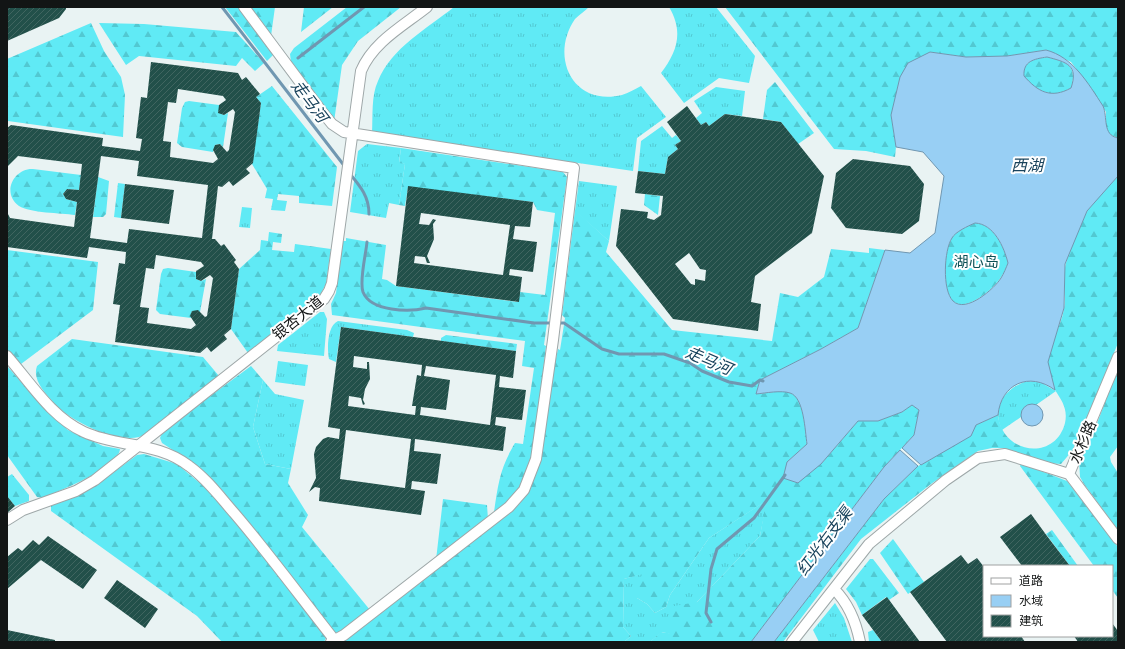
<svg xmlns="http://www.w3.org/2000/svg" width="1125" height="649" font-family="Cabin,'Noto Sans SC',sans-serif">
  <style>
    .grass { fill: url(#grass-tufts) }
    .forest { fill: url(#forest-firs) }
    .water { fill: #98cff4; stroke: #7097b1; fill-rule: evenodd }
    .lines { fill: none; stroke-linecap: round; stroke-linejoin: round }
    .stream { stroke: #7097b1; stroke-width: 3 }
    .building { fill: url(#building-hatch); fill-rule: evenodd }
    .minor-casing { stroke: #9ea7a8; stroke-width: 12 }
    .minor { stroke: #fff; stroke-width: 10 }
    .labels { text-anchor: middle; stroke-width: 4; stroke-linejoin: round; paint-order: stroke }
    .park-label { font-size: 15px; fill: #0c5156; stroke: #fff }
    .street-label { font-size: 15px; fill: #121515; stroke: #fff }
    .water-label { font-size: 16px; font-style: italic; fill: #19435c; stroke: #fff }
  </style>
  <defs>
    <pattern id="grass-tufts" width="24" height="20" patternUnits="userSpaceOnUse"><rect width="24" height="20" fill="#60eaf5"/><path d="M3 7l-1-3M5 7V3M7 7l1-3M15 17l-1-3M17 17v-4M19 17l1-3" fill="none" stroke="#52c8d1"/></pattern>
    <pattern id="forest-firs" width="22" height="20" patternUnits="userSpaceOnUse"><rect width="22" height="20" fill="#60eaf5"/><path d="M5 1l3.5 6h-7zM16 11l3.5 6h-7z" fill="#52c8d1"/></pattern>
    <pattern id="building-hatch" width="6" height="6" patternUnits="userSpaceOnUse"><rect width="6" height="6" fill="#22504a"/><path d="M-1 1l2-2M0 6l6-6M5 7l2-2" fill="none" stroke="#406560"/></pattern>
  </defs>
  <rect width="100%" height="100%" fill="#e9f3f3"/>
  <path class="grass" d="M454 7H589C585 11 579 15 575 19 549 57 573 107 622 95 628 93 635 89 641 86L666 117 637 138 633 171 372 133C373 116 371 96 378 81 391 48 428 28 454 7Z
    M669 7H716L755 56 749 83 719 78 684 103 661 73C677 52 684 32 669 7Z
    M716 87 745 91 742 116 725 114 709 126 706 122 701 125 696 118 702 113 694 101Z
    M662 126 672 138 676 135 681 141 675 145 678 149 668 157 665 174 638 171 641 141Z
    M367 144 401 148 399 162 405 164 399 205 389 203 386 218 350 212 358 151Z
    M579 181 617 186 609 241 575 211Z
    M242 207 252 208 250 228 239 227Z
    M320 312H324L327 319 324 356 277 351 278 345Z
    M338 321 407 330 414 333 413 337 341 327 336 362 329 359C327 349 327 326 338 321Z
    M278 361 308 365 305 386 275 382Z
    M263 380 275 394 304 400 291 469 265 464 253 427Z
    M1027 381 1040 382 1056 391 1036 405 1033 404 1021 415V417L1002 430C991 407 1005 388 1027 381Z
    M767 500 760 536 697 602 674 635 662 632 650 642H624L631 636 623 627 624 579 644 573 637 598 647 604 655 613 666 607 670 595 709 538Z
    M835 603 844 618 852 642H819L813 630Z
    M873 630 882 642H869L868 632Z"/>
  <path class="forest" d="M225 7H239L274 54 267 61Z
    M249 7H275L271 36Z
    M304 7H333L301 32Z
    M347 7H401L358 41 342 65 334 122 291 62 290 54 294 48Z
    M725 7H1118V138L1109 134 1106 128V112L1093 91 1071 62 1046 50 1007 56 966 57 930 52 891 115 896 147 895 157 866 151 834 149Z
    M91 23 104 51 121 77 125 95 123 137 8 121 7 59Z
    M99 23 144 24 236 32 264 63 255 71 242 58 236 66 139 56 126 65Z
    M1047 57C1066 62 1078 65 1071 88 1051 99 1038 92 1023 76 1023 61 1034 59 1047 57Z
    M775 82 814 133 798 144 781 122 763 119 767 90Z
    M272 86 337 167 332 206 299 203V196L278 194 277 200 287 201 285 211 271 210 273 199 265 198 267 189 252 164 261 103 256 97Z
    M189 101 219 105V113L224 115 228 113 223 147 220 144 215 145 213 152 182 147 177 143 182 108 185 102Z
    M401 148 563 172 567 177 544 345 546 346 533 457 521 487 497 512H494C498 484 500 468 515 443L523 444 534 368 522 366 525 341 332 315 331 304 336 293 343 241H346V238L386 245 382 279 387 280 396 286 518 302 520 292 545 295 555 213 537 210 533 202 408 187 405 206 399 205 405 164 399 163Z
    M33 169 81 175 79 190 67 189 63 194 66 199 77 202 75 215C61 213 30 213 19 206 1 193 14 168 33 169Z
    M1118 176V343L1080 436 1072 451 1061 464 1047 463 1003 448H992L978 451 931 484 861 539 783 642H774L884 499 918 466 930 460 976 425 998 415C1002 454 1055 462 1065 423 1068 409 1062 401 1055 390 1052 385 1052 378 1050 373 1049 369 1047 364 1048 361 1050 343 1061 326 1064 309 1067 294 1062 278 1066 263 1069 252 1082 219 1088 210 1096 198 1108 187 1118 176Z
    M98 177 109 181 106 214 103 217H93Z
    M118 183 125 184 121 218 114 217Z
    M645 194 660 196 658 215 644 205Z
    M575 210 609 241 606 252 672 330 772 341 780 293 798 297 824 277 831 249 869 253V248L885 250 858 328 821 349 760 380 756 394C766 394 781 389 790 393 804 397 805 431 807 444L787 462 821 464 858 421H878L902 412 912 405 919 410 914 435 884 467 751 642H650L661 632 674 634 667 618 674 606 697 602 760 536 766 501 709 538 670 595 666 607 655 613 647 604 637 598 634 586 643 574 624 579 623 627 631 636 624 642H331L512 509 538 461 555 363 558 349 560 350 565 318 562 315Z
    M975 223C994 224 1004 247 1008 263 1006 268 1004 273 1001 277 995 288 966 313 953 301 942 290 944 250 952 238 955 232 968 226 975 223Z
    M269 232 282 234 281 243 273 242 272 250 294 252 295 244 331 249 326 284 320 295 248 353 231 329 239 269 260 250 261 240 268 241Z
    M7 250 98 262 93 310 17 367 7 356Z
    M168 268 196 272V279L201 281 206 279 200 312 192 311 191 318 160 314 156 310 161 274 163 269Z
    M446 335 517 344 516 351 441 341V338Z
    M72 339 203 357 219 376C202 390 184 404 167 418 158 424 150 434 139 437 115 443 70 421 54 403 45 393 32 380 37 366Z
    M7 366 47 411 68 430 103 446 120 449C118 469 60 490 43 498L37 497 7 455Z
    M251 366 263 380 253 427 265 464 291 469 288 483 308 515 302 527 370 610 338 633 334 632 223 491 196 465 162 443 160 438 163 431Z
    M1118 368V446L1110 457 1111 462 1118 473V530L1084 484 1080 477 1079 460 1093 434Z
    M144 454 177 464 201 484 225 509 262 552 327 636 324 642H222L197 616 51 511V506L95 486 137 455Z
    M1021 463 1067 481 1118 547V598L1112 590V566H1094L1020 466Z
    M12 474 29 495V501L15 506 7 496V477Z
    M443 499 487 505 488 519 436 560Z
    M1052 530 1078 566H1070L1046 534Z
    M893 539 924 582 908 594 880 553Z
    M870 559H873L899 593 889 600 886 597 862 615 856 602 846 589Z"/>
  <path class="water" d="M1046 50C1073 57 1088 83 1103 106 1108 117 1102 135 1118 138V176L1087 211 1065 264 1064 308 1048 362 1055 390C1029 371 1001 384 998 415L976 425 971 436 921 465 902 448 914 435 919 410 912 405 902 412 878 421H858L821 464 798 483 783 478 787 462 807 444C805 431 804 397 790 393 781 390 766 393 756 394L760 380 821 349 858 328 885 250 910 253 935 233 944 176 923 152 896 147 891 115 900 77 908 63 930 52 966 57 1007 56ZM1047 57C1066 62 1079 65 1071 88 1051 99 1038 92 1024 76 1023 61 1034 59 1047 57ZM975 223C994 224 1004 247 1008 263 1006 268 1004 273 1001 278 995 288 966 314 953 301 942 290 944 250 952 238 955 232 968 226 975 223Z
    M1021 415a11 11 0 1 1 22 0a11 11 0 1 1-22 0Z
    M900 450 918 466 884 499 774 642H751L884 467Z"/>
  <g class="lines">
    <path class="stream" d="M222 7 346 168
      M298 58 364 7
      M350 174C361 187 369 197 369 214
      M367 242C366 254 359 281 363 292 371 312 410 312 426 308L534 323H564L602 349 619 354H664L690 363 702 371 729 382 752 386 760 380 763 381
      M711 622 706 613 711 569 717 549 754 518 785 475"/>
  </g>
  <path class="building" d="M7 7H66V9L59 18 7 41Z
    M151 62 238 73 242 80 246 77 260 94 256 97 261 103 253 163 246 169 250 173 233 186 229 181 222 187 218 186 212 239H215L221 246 224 244 236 260 234 262 239 269 231 329 224 335 227 339 211 352 207 347 200 353 115 342 120 305 113 304 119 263 125 264 126 252 89 247 87 258 7 247V212L10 218 74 227 77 202 66 199 63 194 67 189 79 190 82 164 18 156 7 167V128L11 125 103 138 102 146 140 151 142 139 136 138 141 97 147 98ZM178 89 223 96 226 100 219 105 218 113 224 115 233 109 235 112 229 150 227 152 220 144 215 145 213 150 218 159 213 163 170 157 171 142 163 141 168 102 176 103ZM101 156 139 161 137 176 208 185 202 238 129 229 127 243 90 238ZM156 255 201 262 204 266 196 271V279L201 281 210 275 213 278 207 316 205 317 198 310 192 311 190 316 196 325 191 329 147 323 149 308 140 307 146 268 154 269Z
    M687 106 701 125 706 122 709 126 725 114 781 122 824 176 812 233 755 276 751 302 761 304 758 331 673 319 616 246 621 209 648 212 647 218 654 220 661 215 663 196 635 193 638 171 665 174 668 157 678 149 675 145 681 141 667 122ZM689 253 700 269 706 270 705 281 695 279V285L691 284 675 264Z
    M853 159 910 166 924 184 919 221 902 234 846 228 831 208 836 173Z
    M125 184 174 190 169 224 121 218Z
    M408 186 533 202 530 227 515 226 513 239 537 242 533 272 510 269 509 275 522 277 519 302 396 286ZM421 213 510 225 503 275 414 263 415 256 425 257 427 263H430L427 256 434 239 433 224 436 220 433 219 429 225 419 224Z
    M341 327 516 351 513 378 500 376 499 387 526 390 522 420 496 417 495 425 506 427 503 451 415 439 414 451 441 454 437 484 412 481 411 489 425 491 421 515 319 501 320 488 315 487 309 492 316 478 314 454 316 447 323 439 328 437 339 439 340 429 328 427ZM354 356 422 365 421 376 417 375 412 406H416L415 415 348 406 349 396 361 398 363 405 365 404 363 400 365 389 370 379 369 362H367V369L353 367ZM426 366 496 375 490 425 420 415 421 407 446 410 450 380 424 376ZM346 430 411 439 405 488 340 479Z
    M7 496 15 506 7 513Z
    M1031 514 1047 536 1070 566H1022L1000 537Z
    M48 536 97 570 83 589 41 560 7 589V557L18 548 22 551 33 540 39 545Z
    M961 555 968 564 977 558 984 567V636H1021L1025 642H947L910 592Z
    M117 580 158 609 145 628 104 598Z
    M887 597 920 642H882L862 615Z
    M1112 623 1118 631V642H1078L1074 636H1112Z
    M7 630 55 640V642H7Z"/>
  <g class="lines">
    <defs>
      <path id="minor" d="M244 7 323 113 332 124 344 132 574 168 553 340 536 459 524 490 509 507 344 635 331 642
        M7 356C30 382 51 417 84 432 119 448 157 441 189 466 207 479 220 497 235 514 270 555 302 599 336 642
        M1118 357 1069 474 1118 539
        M7 520 23 510 76 491 95 480 324 299 329 291 332 283 361 71C373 42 403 26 427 7
        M834 589C848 603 856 622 860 642
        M792 642 869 544 946 480 978 458 1005 454 1069 474"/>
    </defs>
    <use href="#minor" class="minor-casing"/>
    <use href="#minor" class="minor"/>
  </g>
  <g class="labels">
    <g class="park-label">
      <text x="976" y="267">湖心岛</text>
    </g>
    <g class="street-label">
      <text transform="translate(298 318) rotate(-39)" y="5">银杏大道</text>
      <text transform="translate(1083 442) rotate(-67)" y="5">水杉路</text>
    </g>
    <g class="water-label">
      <text transform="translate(310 101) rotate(53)" y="6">走马河</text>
      <text x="1027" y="171">西湖</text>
      <text transform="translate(709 360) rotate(23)" y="6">走马河</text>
      <text transform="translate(824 541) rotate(-53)" y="6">红光右支渠</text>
    </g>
  </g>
  <rect width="1125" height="649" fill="none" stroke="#121515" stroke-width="16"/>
  <rect x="983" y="565" width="130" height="72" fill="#ffffff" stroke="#a0a1a1"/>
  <rect x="991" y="578" width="20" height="6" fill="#ffffff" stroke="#a0a1a1"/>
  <text x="1019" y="585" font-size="12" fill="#121515">道路</text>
  <rect x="991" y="595" width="20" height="12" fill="#98cff4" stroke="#a0a1a1"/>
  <text x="1019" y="605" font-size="12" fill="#121515">水域</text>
  <rect x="991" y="615" width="20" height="12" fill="url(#building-hatch)" stroke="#a0a1a1"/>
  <text x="1019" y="625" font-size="12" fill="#121515">建筑</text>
</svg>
